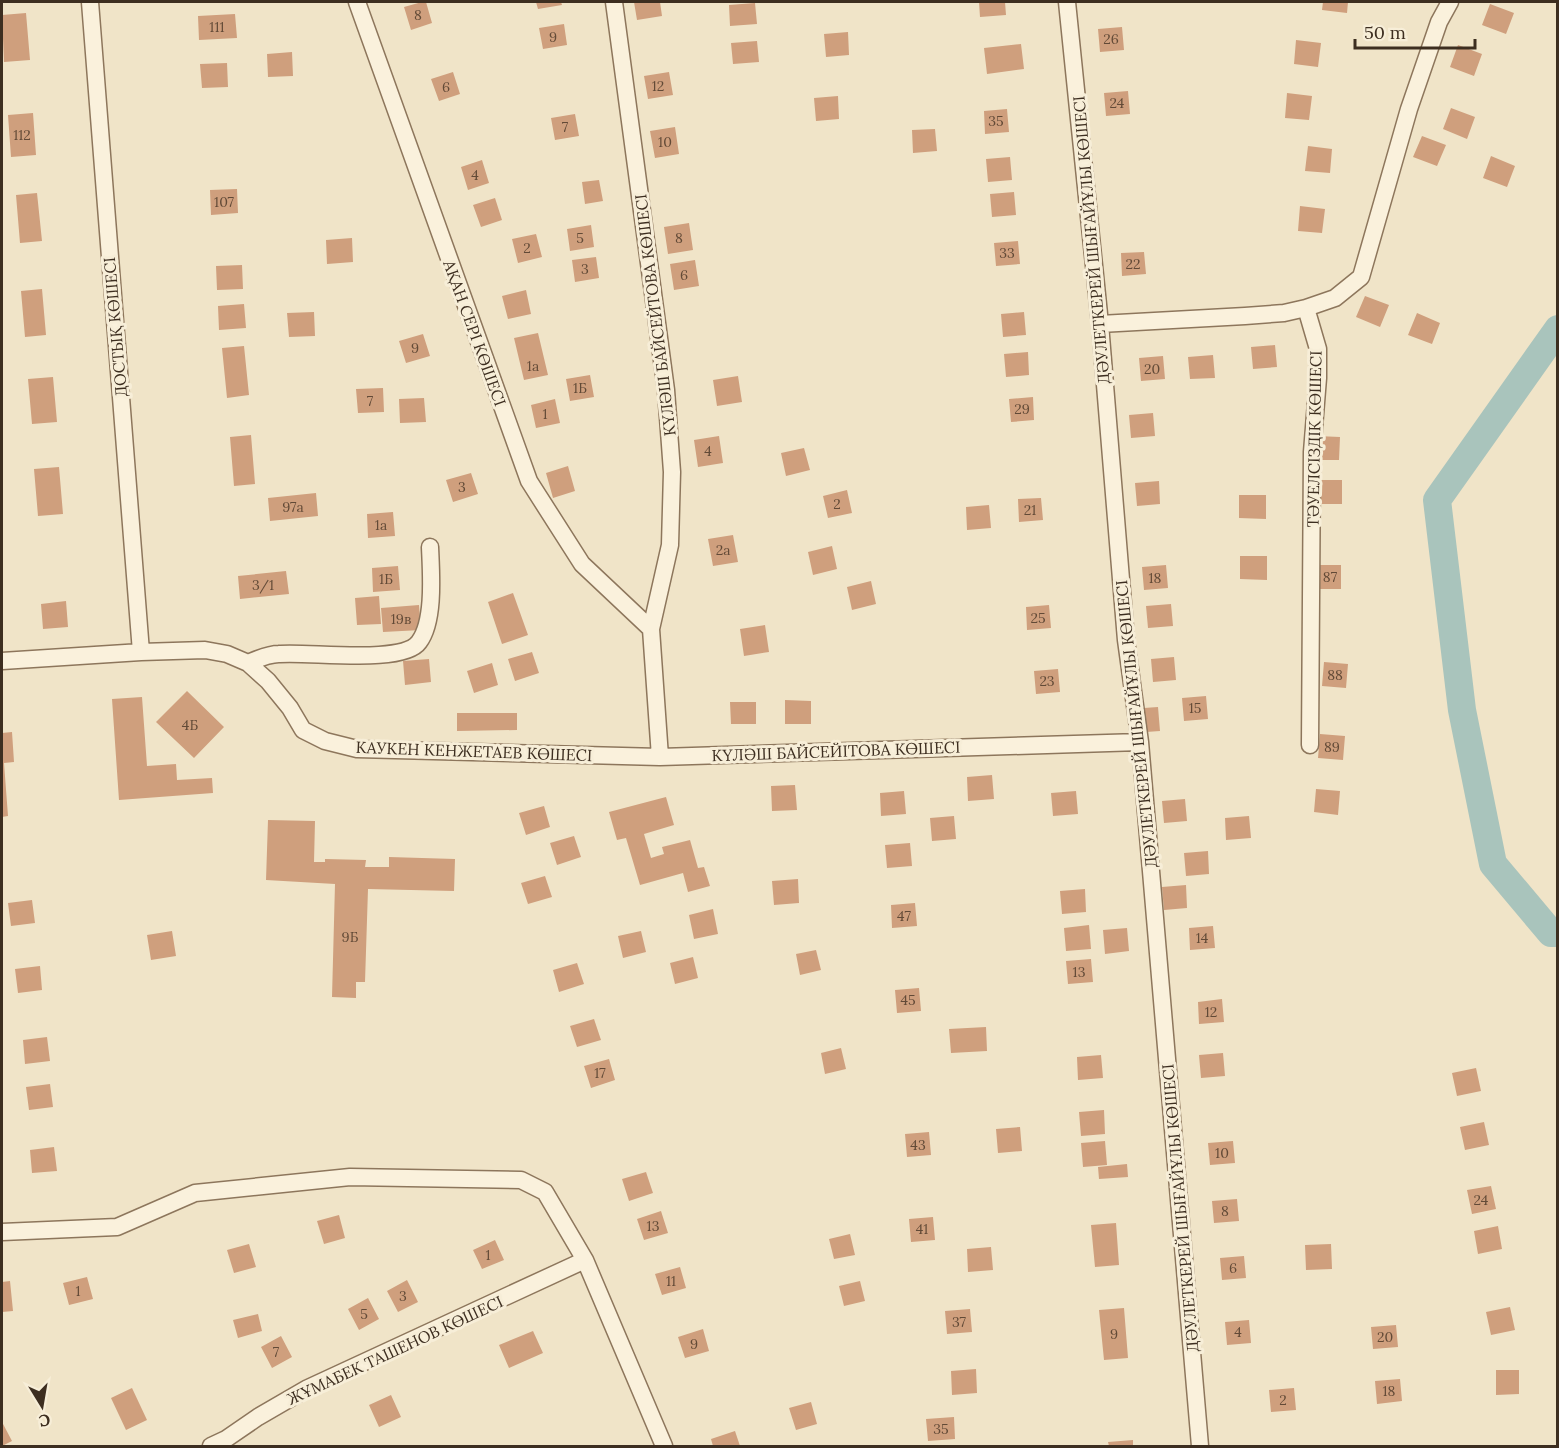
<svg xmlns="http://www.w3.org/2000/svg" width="1559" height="1448" font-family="Lora,serif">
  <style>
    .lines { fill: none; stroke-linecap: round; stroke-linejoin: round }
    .river { stroke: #a9c4bc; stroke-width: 28 }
    .building { fill: #cf9f7d }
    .street-casing { stroke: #8d765c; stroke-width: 19 }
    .street { stroke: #faf1dc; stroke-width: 16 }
    .labels { text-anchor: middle; stroke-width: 6; stroke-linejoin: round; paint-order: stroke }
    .number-label { font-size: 14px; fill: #624a37 }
    .street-label { font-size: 16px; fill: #3d2e20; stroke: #f7eed8 }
  </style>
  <rect width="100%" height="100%" fill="#f0e4c8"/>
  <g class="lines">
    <path class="river" d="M1558 329 1437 500 1462 710 1493 864 1551 933H1558"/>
  </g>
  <path class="building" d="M422 2H426L432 23 411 30 404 7Z
    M536 2H561L562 5 538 9Z
    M634 2H660L662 16 637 20Z
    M979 2H1005L1006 15 980 17Z
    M1323 2H1348L1347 13 1322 10Z
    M755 3 757 24 730 26 729 5Z
    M1490 4 1514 13 1506 34 1482 25Z
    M26 13 30 60 4 62 2 15Z
    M235 14 237 38 199 40 198 16Z
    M564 24 567 45 543 49 539 28Z
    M1122 27 1124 50 1100 52 1098 29Z
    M848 32 849 55 826 57 824 34Z
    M1296 40 1321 43 1318 67 1294 64Z
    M757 41 759 62 733 64 731 43Z
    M1021 44 1024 69 987 74 984 48Z
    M1458 45 1482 54 1474 76 1450 67Z
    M292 52 293 76 268 77 267 54Z
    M227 63 228 87 202 88 200 64Z
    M453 72 460 94 439 101 431 79Z
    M669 72 673 95 648 99 644 76Z
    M1128 91 1130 114 1106 116 1104 93Z
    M1287 93 1312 96 1309 120 1285 118Z
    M838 96 839 119 816 121 814 98Z
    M1451 108 1475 117 1467 139 1443 129Z
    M1007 109 1009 132 985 134 984 111Z
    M33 113 36 155 11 157 8 115Z
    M575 114 579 136 555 140 551 118Z
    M675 127 679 154 655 158 650 131Z
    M935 129 937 151 913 153 912 130Z
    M1422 136 1446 145 1437 166 1413 157Z
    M1308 146 1332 149 1330 173 1305 171Z
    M1491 156 1515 166 1507 187 1483 178Z
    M1010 157 1012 180 988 182 986 159Z
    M482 160 489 183 468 190 461 167Z
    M599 180 603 201 585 204 582 182Z
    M237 189 238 213 211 215 210 190Z
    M1014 192 1016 215 992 217 990 194Z
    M37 193 42 241 20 243 16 195Z
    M495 198 502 220 481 227 473 205Z
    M1300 206 1325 209 1322 233 1298 231Z
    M689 223 693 250 668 254 664 227Z
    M591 225 594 247 570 251 567 229Z
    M536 234 542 257 518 263 512 239Z
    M352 238 353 262 327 264 326 240Z
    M1018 241 1020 264 996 266 994 243Z
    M1144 252 1146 274 1122 276 1121 253Z
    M596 257 599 278 575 282 572 260Z
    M695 260 699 286 674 290 670 264Z
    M242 265 243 289 217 290 216 266Z
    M42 289 46 335 25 337 21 291Z
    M526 290 531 314 508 319 502 296Z
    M1365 296 1389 305 1380 327 1356 317Z
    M244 304 246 328 219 330 218 306Z
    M314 312 315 336 289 337 287 313Z
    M1024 312 1026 335 1003 337 1001 314Z
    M1417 313 1440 323 1432 344 1408 335Z
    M538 333 548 375 524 380 514 338Z
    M423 334 430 356 406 363 399 341Z
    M1275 345 1277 367 1253 369 1251 347Z
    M244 346 249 395 227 398 222 348Z
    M1028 352 1029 375 1006 377 1004 354Z
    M1213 355 1215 378 1190 379 1188 357Z
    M1163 356 1165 379 1141 381 1139 358Z
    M590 375 594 397 570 401 566 379Z
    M738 376 742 402 717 406 713 380Z
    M53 377 57 422 32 424 28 379Z
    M383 388 384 412 358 413 356 389Z
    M1033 397 1034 420 1011 422 1009 399Z
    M424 398 426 422 400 423 399 399Z
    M555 399 560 423 536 428 531 405Z
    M1153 413 1155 436 1131 438 1129 415Z
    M251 435 255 484 234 486 230 437Z
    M719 436 723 463 698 467 694 440Z
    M1317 436 1340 437 1339 460H1316Z
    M804 448 810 470 786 476 781 453Z
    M568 466 575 491 553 498 546 473Z
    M59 467 63 514 38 516 34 469Z
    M471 473 478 494 453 502 446 480Z
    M1319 480H1342V504H1319Z
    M1159 481 1160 504 1137 506 1135 483Z
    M847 490 852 513 828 518 823 496Z
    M316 493 318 516 270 521 268 498Z
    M1239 495H1266V519L1239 518Z
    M1041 498 1043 520 1019 522 1018 499Z
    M989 505 991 528 967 530 966 507Z
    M393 512 395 536 368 538 367 514Z
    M733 535 738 562 713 566 708 539Z
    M832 546 837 569 813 575 808 552Z
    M1240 556H1267V580L1240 579Z
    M1166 565 1168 588 1144 590 1142 567Z
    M1318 565H1341V589H1318Z
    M398 566 400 590 373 592 372 568Z
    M286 571 289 594 240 599 238 576Z
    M871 581 876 604 852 610 847 587Z
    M513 593 528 635 502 644 488 602Z
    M379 596 381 624 357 625 355 598Z
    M66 601 68 627 43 629 41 604Z
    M1171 604 1173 626 1148 628 1146 606Z
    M419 605 421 630 383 632 381 608Z
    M1049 605 1051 628 1027 630 1026 607Z
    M765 625 769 652 744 656 740 629Z
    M532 652 539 673 515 681 508 659Z
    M1174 657 1176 680 1153 682 1151 659Z
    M429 659 431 682 405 685 403 661Z
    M1324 662 1348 664 1346 688 1322 686Z
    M492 663 498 685 474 693 467 671Z
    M1058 669 1060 692 1036 694 1034 671Z
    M187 691 224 727 194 758 156 722Z
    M1206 696 1208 719 1184 721 1182 698Z
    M142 697 147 766 176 764 177 780 212 778 213 793 119 800 112 699Z
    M785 700 811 701V724H785Z
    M730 702H756V724H731Z
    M1158 707 1160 731 1146 732 1144 708Z
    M457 713H517V730L457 731Z
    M12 732 14 762 4 763 8 816 2 817V733Z
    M1320 734 1345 736 1343 760 1318 758Z
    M992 775 994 799 968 801 967 777Z
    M795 785 797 810 772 811 771 786Z
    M1316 789 1340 791 1338 815 1314 812Z
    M904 791 906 814 881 816 880 793Z
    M1076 791 1078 814 1053 816 1051 793Z
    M666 797 674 825 644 834 651 858 664 854 662 847 690 840 698 868 704 867 710 886 688 892 683 873 640 885 626 838 617 840 609 812Z
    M1185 799 1187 821 1164 823 1162 801Z
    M544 806 550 827 526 835 519 813Z
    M954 816 956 839 932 841 930 818Z
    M1249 816 1251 838 1226 840 1225 818Z
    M268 820 315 821 314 862H325V859L366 860 365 867H389V857L455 859 454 891 368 889 365 982H356V998L332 997 335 884 266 880Z
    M574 836 581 857 557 865 550 843Z
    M910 843 912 866 887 868 885 845Z
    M1208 851 1209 874 1186 876 1184 853Z
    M545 876 552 897 528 904 521 883Z
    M798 879 799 903 774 905 772 881Z
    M1186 885 1187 908 1164 910 1162 887Z
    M1085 889 1086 912 1062 914 1060 891Z
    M32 900 35 923 11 926 8 903Z
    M915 903 917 926 892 928 891 905Z
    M713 909 718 934 694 939 689 915Z
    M1089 925 1091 949 1066 951 1064 928Z
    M1213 926 1215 948 1190 950 1189 928Z
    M1127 928 1129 951 1105 954 1103 930Z
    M172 931 176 956 151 960 147 935Z
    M641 931 646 952 623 958 618 936Z
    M816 950 821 970 800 975 796 954Z
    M693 957 698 978 675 984 670 963Z
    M1091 959 1093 982 1068 984 1066 961Z
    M577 963 584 984 559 992 553 970Z
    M40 966 42 990 18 993 15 969Z
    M919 988 921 1011 897 1013 895 990Z
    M1222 999 1224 1022 1199 1024 1198 1002Z
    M594 1019 601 1040 577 1047 570 1026Z
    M986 1027 987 1051 951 1053 949 1029Z
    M47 1037 50 1061 25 1064 23 1040Z
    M841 1048 846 1069 825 1074 821 1053Z
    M1223 1053 1225 1076 1201 1078 1199 1055Z
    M1101 1055 1103 1078 1078 1080 1077 1057Z
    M609 1059 615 1080 591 1088 584 1066Z
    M1476 1068 1481 1091 1457 1096 1452 1073Z
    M50 1084 53 1107 29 1110 26 1087Z
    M1104 1110 1105 1134 1081 1136 1079 1112Z
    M1484 1122 1489 1145 1465 1150 1460 1127Z
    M1020 1127 1022 1151 998 1153 996 1129Z
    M929 1132 931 1155 907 1157 905 1134Z
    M1105 1141 1107 1165 1083 1167 1081 1143Z
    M1233 1141 1235 1163 1210 1165 1208 1143Z
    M54 1147 57 1171 32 1173 30 1150Z
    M1127 1164 1128 1177 1099 1179 1098 1167Z
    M646 1172 653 1193 629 1201 622 1179Z
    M1491 1186 1496 1209 1472 1214 1467 1190Z
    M1237 1199 1239 1221 1214 1223 1212 1201Z
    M661 1211 668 1233 644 1240 637 1219Z
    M339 1215 345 1238 324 1244 317 1221Z
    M933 1217 935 1240 911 1242 909 1219Z
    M1116 1223 1119 1265 1095 1267 1091 1225Z
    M1498 1226 1502 1249 1478 1254 1474 1231Z
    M850 1234 855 1255 834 1259 829 1239Z
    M495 1240 504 1260 482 1269 473 1250Z
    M249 1244 256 1267 234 1273 227 1250Z
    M1331 1244 1332 1269 1306 1270 1305 1245Z
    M991 1247 993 1270 968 1272 967 1249Z
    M1244 1256 1246 1278 1222 1280 1220 1258Z
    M680 1267 686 1288 662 1295 655 1274Z
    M87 1277 93 1299 69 1305 63 1283Z
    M407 1280 418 1302 398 1312 387 1291Z
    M10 1281 13 1311 2 1312V1282Z
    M860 1281 865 1301 844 1306 839 1286Z
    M368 1298 379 1319 359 1330 348 1309Z
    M1510 1307 1515 1330 1491 1335 1486 1312Z
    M1124 1308 1128 1358 1104 1360 1099 1310Z
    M970 1309 972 1332 947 1334 945 1311Z
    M258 1314 262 1331 238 1338 233 1320Z
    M1249 1320 1251 1343 1227 1345 1225 1322Z
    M1396 1325 1398 1347 1373 1349 1371 1327Z
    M703 1329 709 1351 685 1358 678 1337Z
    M533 1331 543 1353 509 1368 499 1345Z
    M281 1336 292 1357 272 1368 261 1347Z
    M976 1369 977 1393 952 1395 951 1371Z
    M1496 1370H1519V1394L1496 1395Z
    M1400 1379 1402 1401 1377 1404 1375 1381Z
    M132 1388 147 1420 126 1430 111 1398Z
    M1294 1388 1296 1410 1271 1412 1269 1390Z
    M391 1395 401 1417 379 1427 369 1405Z
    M811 1402 817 1424 796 1430 789 1408Z
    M954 1417 955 1439 928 1441 926 1419Z
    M2 1422 12 1441 2 1446Z
    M735 1431 740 1446H713L711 1439Z
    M1133 1440V1446H1109L1108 1442Z"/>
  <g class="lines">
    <defs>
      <path id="street" d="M90 2 141 652
        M357 2 529 481 582 564 651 629
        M614 2 666 390 672 472 670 545 651 629 660 757 1140 742
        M1067 2 1100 324 1126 640 1140 742 1200 1446
        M1100 324 1245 316 1284 313 1306 308
        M2 661 141 652 205 650 227 654 248 663 268 681 290 708 303 730 325 741 357 749 660 757
        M248 663C258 659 268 654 279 654 308 651 403 665 419 642 435 621 431 572 430 547
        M1310 745 1312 452 1318 378V349L1306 308 1335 298 1361 277 1409 109 1439 22 1450 2
        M2 1232 117 1227 195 1193 350 1177 521 1180 545 1192 585 1260 664 1446
        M211 1446 226 1439 258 1417 308 1388 585 1260"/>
    </defs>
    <use href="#street" class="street-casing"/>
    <use href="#street" class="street"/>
  </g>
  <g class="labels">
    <g class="number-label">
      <text x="418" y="20">8</text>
      <text x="217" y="32">111</text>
      <text x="553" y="42">9</text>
      <text x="1111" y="44">26</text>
      <text x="658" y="91">12</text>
      <text x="446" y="92">6</text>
      <text x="1117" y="108">24</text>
      <text x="996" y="126">35</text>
      <text x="565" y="132">7</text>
      <text x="22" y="140">112</text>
      <text x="665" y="147">10</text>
      <text x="475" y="180">4</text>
      <text x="224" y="207">107</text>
      <text x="580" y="243">5</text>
      <text x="679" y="243">8</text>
      <text x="527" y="253">2</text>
      <text x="1007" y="258">33</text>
      <text x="1133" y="269">22</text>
      <text x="585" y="274">3</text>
      <text x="684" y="280">6</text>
      <text x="415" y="353">9</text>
      <text x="533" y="371">1а</text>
      <text x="1152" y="374">20</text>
      <text x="580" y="393">1Б</text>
      <text x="370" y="406">7</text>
      <text x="1022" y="414">29</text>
      <text x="545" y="419">1</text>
      <text x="708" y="456">4</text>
      <text x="462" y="492">3</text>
      <text x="837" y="509">2</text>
      <text x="293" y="512">97а</text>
      <text x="1030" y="515">21</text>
      <text x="381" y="530">1а</text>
      <text x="723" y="555">2а</text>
      <text x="1330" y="582">87</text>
      <text x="1155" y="583">18</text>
      <text x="386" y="584">1Б</text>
      <text x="263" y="590">3/1</text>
      <text x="1038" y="623">25</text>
      <text x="401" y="624">19в</text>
      <text x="1335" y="680">88</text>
      <text x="1047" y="686">23</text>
      <text x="1195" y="713">15</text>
      <text x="190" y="730">4Б</text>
      <text x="1332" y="752">89</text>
      <text x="904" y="921">47</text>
      <text x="350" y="942">9Б</text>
      <text x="1202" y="943">14</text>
      <text x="1079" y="977">13</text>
      <text x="908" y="1005">45</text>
      <text x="1211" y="1017">12</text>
      <text x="600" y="1078">17</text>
      <text x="918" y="1150">43</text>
      <text x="1222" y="1158">10</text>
      <text x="1481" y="1205">24</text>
      <text x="1225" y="1216">8</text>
      <text x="653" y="1231">13</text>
      <text x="922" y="1234">41</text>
      <text x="488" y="1260">1</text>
      <text x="1233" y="1273">6</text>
      <text x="671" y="1286">11</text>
      <text x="78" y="1296">1</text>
      <text x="403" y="1301">3</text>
      <text x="364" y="1319">5</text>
      <text x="959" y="1327">37</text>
      <text x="1238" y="1337">4</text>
      <text x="1114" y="1339">9</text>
      <text x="1385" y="1342">20</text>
      <text x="694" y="1349">9</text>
      <text x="276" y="1357">7</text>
      <text x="1389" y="1396">18</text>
      <text x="1283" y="1405">2</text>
      <text x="941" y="1434">35</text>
    </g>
    <g class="street-label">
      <text transform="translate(1091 240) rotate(-95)" y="6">ДӘУЛЕТКЕРЕЙ ШЫҒАЙҰЛЫ КӨШЕСІ</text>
      <text transform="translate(655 315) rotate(-97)" y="6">КҮЛӘШ БАЙСЕЙТОВА КӨШЕСІ</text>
      <text transform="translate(115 327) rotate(-95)" y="6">ДОСТЫҚ КӨШЕСІ</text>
      <text transform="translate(475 333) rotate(70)" y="6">АҚАН СЕРІ КӨШЕСІ</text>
      <text transform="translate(1314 439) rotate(-89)" y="6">ТӘУЕЛСІЗДІК КӨШЕСІ</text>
      <text transform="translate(1136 724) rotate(-96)" y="6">ДӘУЛЕТКЕРЕЙ ШЫҒАЙҰЛЫ КӨШЕСІ</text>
      <text transform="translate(474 751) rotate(2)" y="6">КАУКЕН КЕНЖЕТАЕВ КӨШЕСІ</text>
      <text transform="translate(836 751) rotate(-2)" y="6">КҮЛӘШ БАЙСЕЙІТОВА КӨШЕСІ</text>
      <text transform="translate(1180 1208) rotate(-95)" y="6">ДӘУЛЕТКЕРЕЙ ШЫҒАЙҰЛЫ КӨШЕСІ</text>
      <text transform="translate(395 1350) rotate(-25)" y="6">ЖҰМАБЕК ТАШЕНОВ КӨШЕСІ</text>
    </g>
  </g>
  <rect width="1559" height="1448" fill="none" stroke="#3d2e20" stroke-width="6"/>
  <g transform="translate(42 1406) rotate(169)" stroke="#f7eed8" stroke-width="4.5" paint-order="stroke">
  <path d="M0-4.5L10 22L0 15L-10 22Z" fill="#3d2e20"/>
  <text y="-9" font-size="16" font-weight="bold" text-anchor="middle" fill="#3d2e20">С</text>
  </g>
  <path d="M1355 39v9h120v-9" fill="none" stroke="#3d2e20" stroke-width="3"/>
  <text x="1364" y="39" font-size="18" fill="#3d2e20" stroke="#f7eed8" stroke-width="4.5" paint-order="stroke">50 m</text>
</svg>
